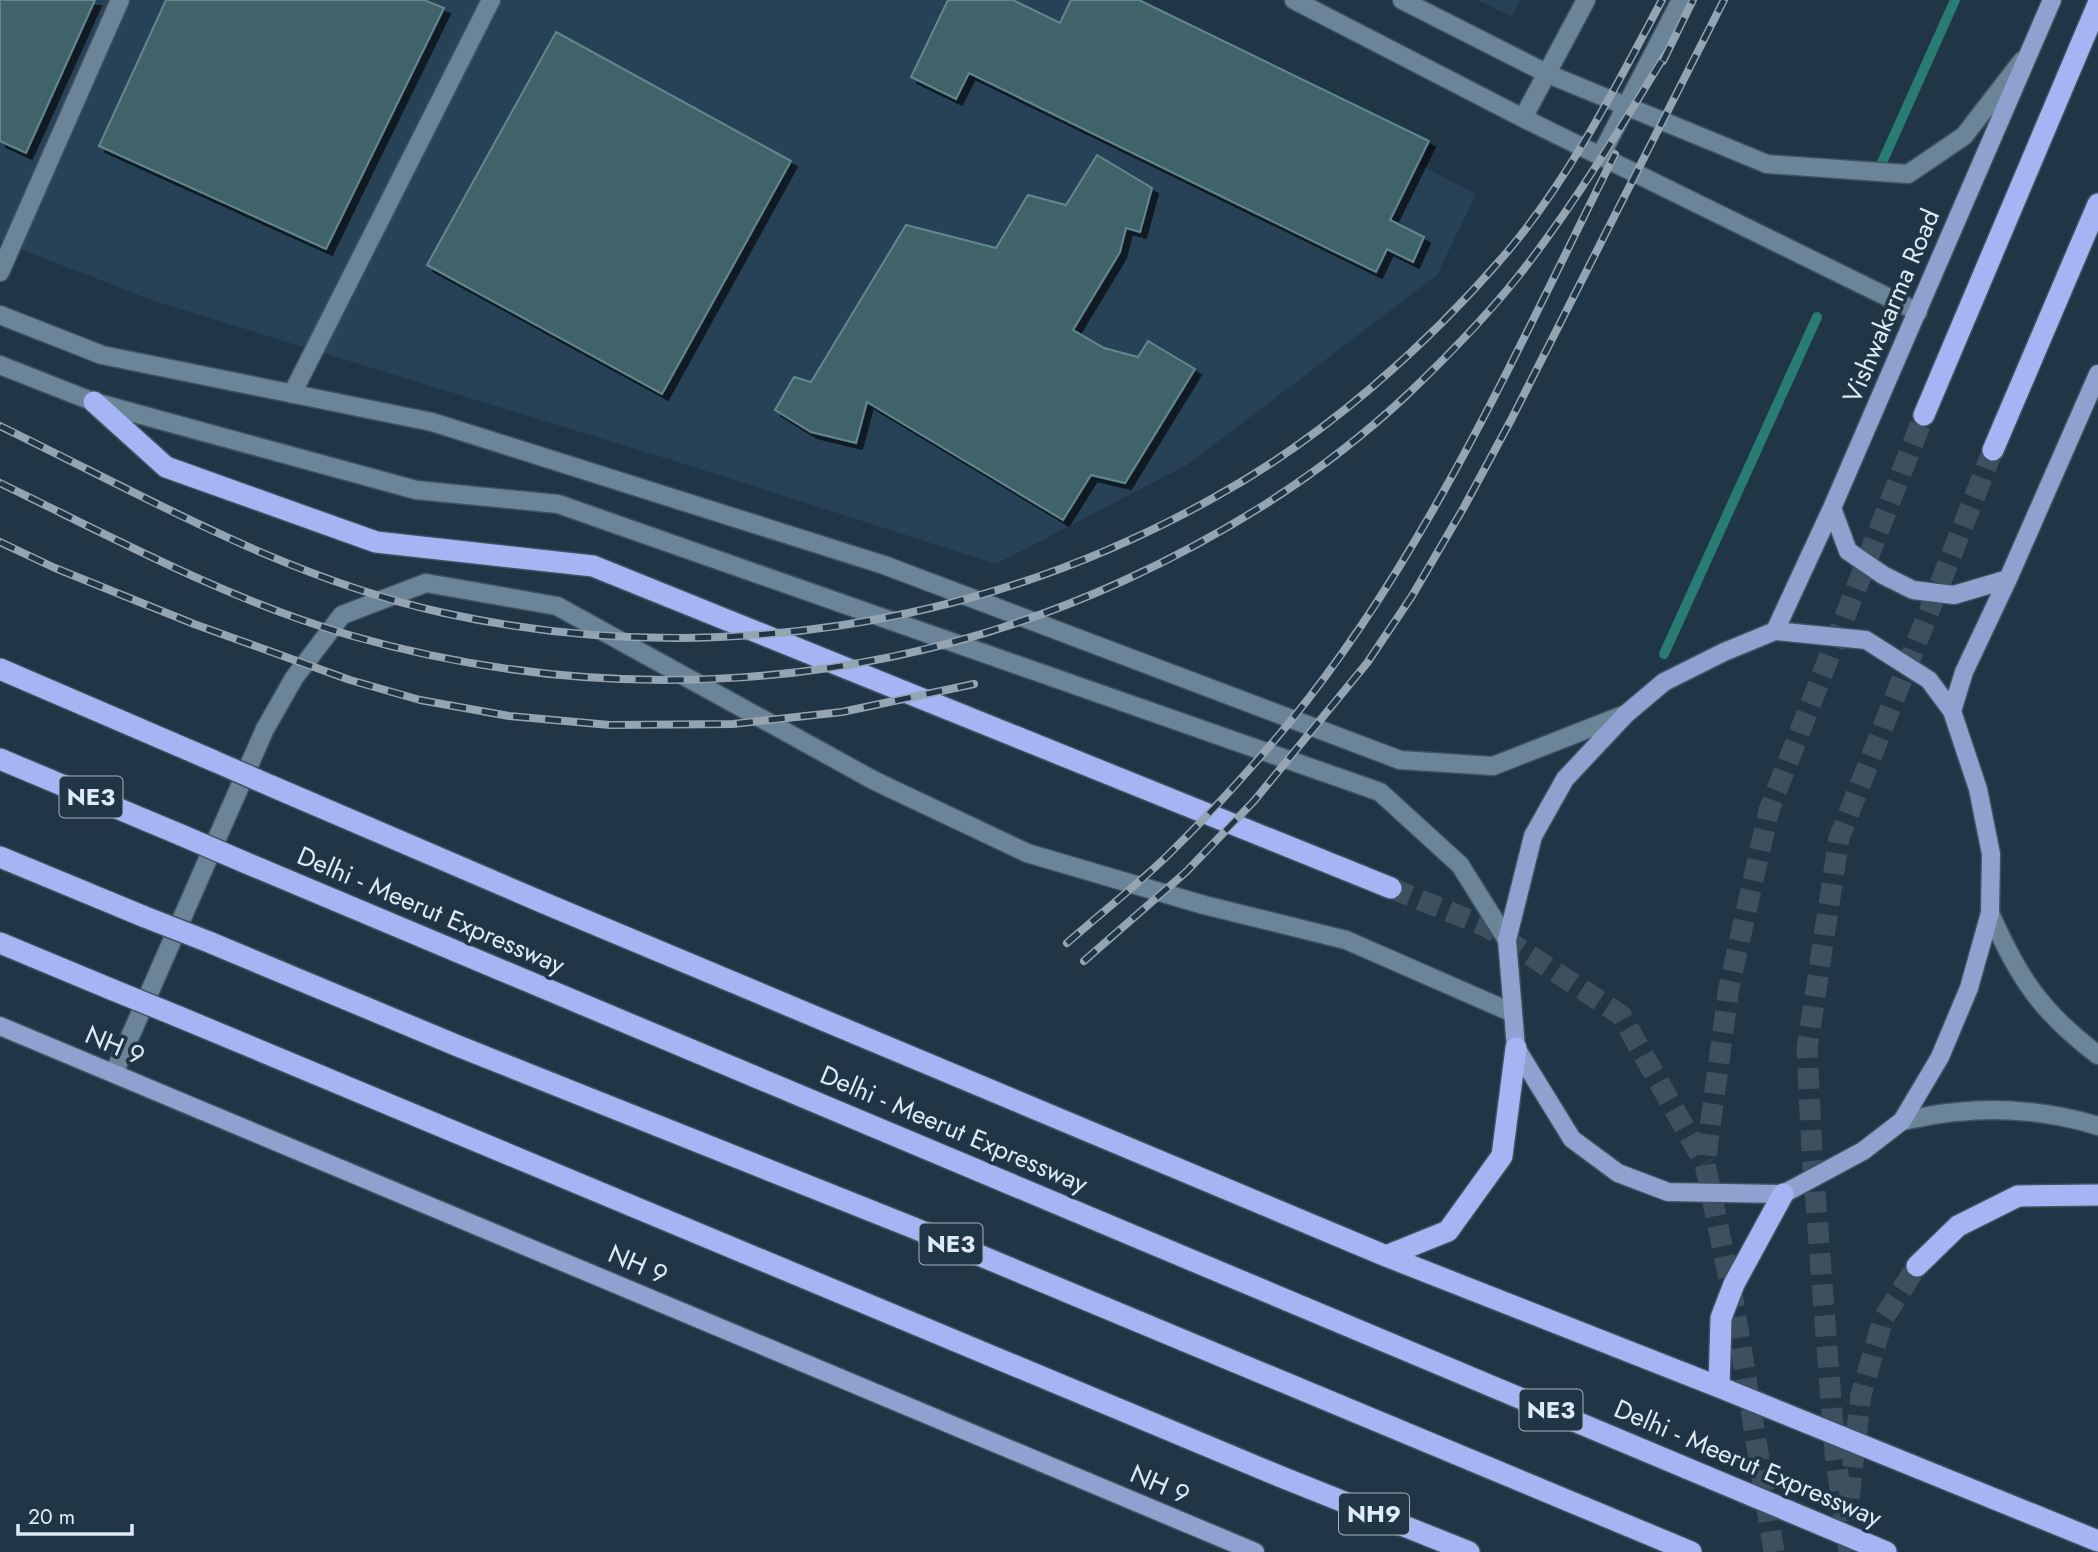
<svg xmlns="http://www.w3.org/2000/svg" width="2098" height="1552" font-family="Jost,sans-serif">
  <style>
    .built { fill: #274257 }
    .lines { fill: none; stroke-linecap: round; stroke-linejoin: round }
    .stream { stroke: #297c72; stroke-width: 10 }
    .building { fill: #406269; stroke: #64878f; stroke-width: 2; filter: url(#shadow) }
    .highway-tunnel { stroke: #3c5060; stroke-width: 21; stroke-dasharray: 21 10; stroke-linecap: butt }
    .minor-casing { stroke: #3f5260; stroke-width: 21 }
    .major-casing { stroke: #3f5260; stroke-width: 21 }
    .highway-casing { stroke: #3f5260; stroke-width: 24 }
    .minor { stroke: #6c8497; stroke-width: 18 }
    .major { stroke: #8ea1cf; stroke-width: 18 }
    .highway { stroke: #a5b5f4; stroke-width: 21 }
    .rail-casing { stroke: #95a4b1; stroke-width: 8 }
    .rail { stroke: #203546; stroke-width: 5; stroke-dasharray: 16; stroke-linecap: butt }
    .highway-bridge-casing { stroke: #3f5260; stroke-width: 24; stroke-linecap: butt }
    .highway-bridge { stroke: #a5b5f4; stroke-width: 21 }
    .labels { text-anchor: middle; stroke-width: 7; stroke-linejoin: round; paint-order: stroke }
    .shield { fill: #203546; stroke: #a5b4c0; stroke-width: 2 }
    .shield-label { font-size: 24px; font-weight: bold; fill: #deeaf5 }
    .street-label { font-size: 26px; fill: #deeaf5; stroke: #203546 }
  </style>
  <defs>
    <filter id="shadow"><feDropShadow dx="6" dy="6" stdDeviation="0" flood-color="#0009"/></filter>
  </defs>
  <rect width="100%" height="100%" fill="#203546"/>
  <path class="built" d="M0 0H1105L1476 194 1437 275 1187 465 996 564 678 462 154 301 0 241Z
    M1478 0H1521L1512 17Z"/>
  <g class="lines">
    <path class="stream" d="M1880 167 1955 0
      M1664 654 1817 317"/>
  </g>
  <path class="building" d="M0 0H95L26 153 0 141Z
    M166 0H424L444 8 326 249 99 146Z
    M948 0H1013L1060 23 1071 0H1139L1429 141 1390 220 1424 237 1413 262 1387 249 1376 272 969 73 956 99 911 77Z
    M556 32 791 161 662 394 427 265Z
    M1097 155 1152 188 1140 232 1126 228 1120 252 1073 330 1104 348 1138 357 1148 341 1195 369 1125 483 1091 475 1063 520 867 402 856 443 811 432 775 410 794 377 811 382 906 225 996 248 1028 195 1066 205Z"/>
  <g class="lines">
    <path class="highway-tunnel" d="M1391 888 1487 927 1621 1015 1705 1164
      M1849 1498 1861 1395 1883 1319 1917 1266
      M1774 1552 1733 1298 1705 1164 1729 987 1769 810 1924 415
      M1849 1552 1835 1453 1812 1152 1807 1049 1839 838 1993 450"/>
    <defs>
      <path id="minor" d="M1294 0 1523 118 1918 312
        M1402 0 1548 74 1767 164 1908 174 1964 136 2022 61
        M1523 118 1586 0
        M1601 155 1681 0
        M0 272 120 0
        M0 315 102 355 432 422 884 565 1400 760 1493 766 1626 714
        M0 365 94 402 416 490 558 504 1380 792 1460 865 1507 940
        M292 394 491 0
        M1990 913C2018 977 2041 1012 2098 1055
        M114 1073 265 729 294 678 342 615 426 583 557 606 875 781 1027 853 1204 905 1346 940 1513 1013
        M1902 1121C1920 1118 1939 1113 1957 1112 2003 1107 2054 1112 2098 1126"/>
      <path id="major" d="M1832 508 1848 551 1883 575 1913 590 1954 595 2008 579
        M1775 631 1866 640 1929 680 1952 711 1978 789 1991 854 1990 913 1969 988 1940 1057 1902 1121 1863 1151 1783 1194 1668 1192 1618 1173 1572 1139 1516 1048 1507 940 1533 836 1565 779 1626 714 1664 682 1724 652Z
        M1775 631 1832 508 2052 0
        M1952 711 1964 672 2008 579 2098 374
        M0 1026 1255 1552"/>
      <path id="highway" d="M94 402 166 467 376 542 593 566 1391 888
        M1924 415 2098 4
        M1993 450 2098 204
        M0 669 214 761
        M0 759 181 835
        M269 785 544 903 1386 1256 1719 1387 2098 1541
        M0 857 145 917
        M244 862 1886 1552
        M209 942 458 1046 914 1228 1691 1552
        M0 943 113 990
        M177 1016 1279 1476 1469 1552
        M1386 1256 1448 1231 1502 1156 1516 1048
        M1917 1266 1958 1226 2018 1196 2098 1195
        M1719 1387 1721 1318 1734 1284 1783 1194"/>
    </defs>
    <use href="#minor" class="minor-casing"/>
    <use href="#major" class="major-casing"/>
    <use href="#highway" class="highway-casing"/>
    <use href="#minor" class="minor"/>
    <use href="#major" class="major"/>
    <use href="#highway" class="highway"/>
    <defs>
      <path id="rail" d="M1663 61 1693 0
        M0 426C145 496 285 578 444 613 705 670 982 628 1215 497 1323 438 1428 345 1508 251 1571 176 1616 86 1662 0
        M0 483C114 538 228 600 349 635 608 709 878 692 1123 581 1226 534 1325 472 1408 394 1452 352 1497 306 1533 257 1582 192 1624 122 1667 52
        M0 542 55 568 194 624 350 680 420 700 509 716 610 725 733 724 842 712 974 684
        M1067 943C1100 914 1136 886 1167 856 1210 814 1251 769 1289 723 1427 555 1518 347 1615 154
        M1084 961 1186 872 1254 801 1367 663 1412 596 1464 507 1511 420 1724 0"/>
    </defs>
    <use href="#rail" class="rail-casing"/>
    <use href="#rail" class="rail"/>
    <defs>
      <path id="highway-bridge" d="M214 761 269 785
        M181 835 244 862
        M145 917 209 942
        M113 990 177 1016"/>
    </defs>
    <use href="#highway-bridge" class="highway-bridge-casing"/>
    <use href="#highway-bridge" class="highway-bridge"/>
  </g>
  <g class="labels">
    <g class="shield">
      <rect x="59.5" y="776.5" width="63" height="41" rx="5"/>
      <rect x="919.5" y="1223.5" width="63" height="41" rx="5"/>
      <rect x="1519.5" y="1389.5" width="63" height="41" rx="5"/>
      <rect x="1339" y="1493.5" width="70" height="41" rx="5"/>
    </g>
    <g class="shield-label">
      <text x="91" y="805">NE3</text>
      <text x="951" y="1252">NE3</text>
      <text x="1551" y="1418">NE3</text>
      <text x="1374" y="1522">NH9</text>
    </g>
    <g class="street-label">
      <text transform="translate(1891 306) rotate(-67)" y="9">Vishwakarma Road</text>
      <text transform="translate(431 910) rotate(23)" y="9">Delhi - Meerut Expressway</text>
      <text transform="translate(115 1045) rotate(23)" y="9">NH 9</text>
      <text transform="translate(954 1129) rotate(23)" y="9">Delhi - Meerut Expressway</text>
      <text transform="translate(638 1264) rotate(23)" y="9">NH 9</text>
      <text transform="translate(1748 1463) rotate(23)" y="9">Delhi - Meerut Expressway</text>
      <text transform="translate(1160 1484) rotate(23)" y="9">NH 9</text>
    </g>
  </g>
  <path d="M18 1524v10h114v-10" fill="none" stroke="#deeaf5" stroke-width="3.5"/>
  <text x="28" y="1524" font-size="21" fill="#deeaf5" stroke="#203546" stroke-width="5" paint-order="stroke">20 m</text>
</svg>
